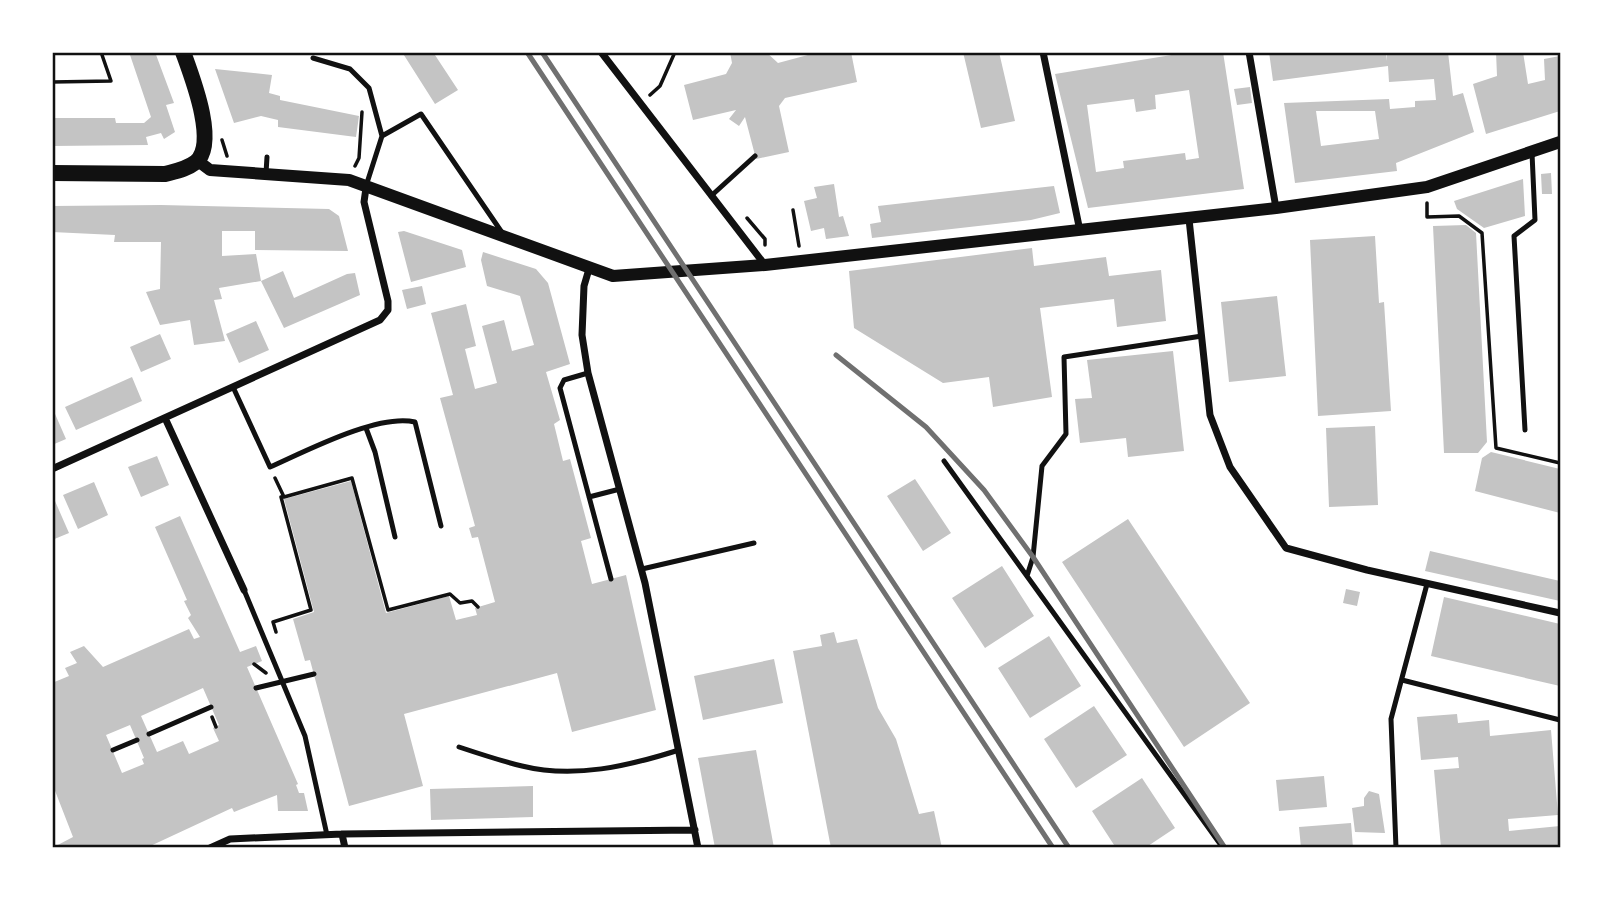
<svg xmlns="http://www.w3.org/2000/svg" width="1613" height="900" font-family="'Fira Sans',sans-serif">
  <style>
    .building { fill: #c4c4c4; fill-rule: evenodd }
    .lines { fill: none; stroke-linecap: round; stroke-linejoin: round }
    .path { stroke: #111; stroke-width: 3.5 }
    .service { stroke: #111; stroke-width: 5 }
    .minor { stroke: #111; stroke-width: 7 }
    .tertiary { stroke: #111; stroke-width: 12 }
    .primary { stroke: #111; stroke-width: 16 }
    .rail { stroke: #707070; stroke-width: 5 }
    .neatline { fill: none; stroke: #111; stroke-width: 2.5 }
  </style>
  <rect width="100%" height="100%" fill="#fff"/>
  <path class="building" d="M129 52H155L174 103 166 105 175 132 164 139 161 133 146 137 148 145 52 146V118H115L116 123H144L151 117Z
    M402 52H433L458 90 435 104Z
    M730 52H766L778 63 819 52H851L857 82 785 98 779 106 789 152 756 159 745 117 739 126 729 119 736 110 693 120 684 85 726 74 732 63Z
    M963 52H999L1015 121 981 128Z
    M1190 52H1223L1244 189 1088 208 1055 74ZM1189 90 1199 158 1186 160 1185 153 1123 161 1124 168 1096 172 1087 105 1134 99 1136 112 1156 109 1155 95Z
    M1269 52H1386L1387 61V52H1448L1453 96 1463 93 1474 132 1396 163 1397 171 1295 183 1284 103 1389 99 1390 109 1415 107V101L1436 100 1434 79 1389 82 1388 66 1273 81ZM1316 111H1375L1379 139 1321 146Z
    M1496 52H1523L1528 84 1545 80 1544 59 1560 56V111L1486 134 1473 84 1497 76Z
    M215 69 272 75 269 93 280 96V100L359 116 356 137 278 127V120L261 116 234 123Z
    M1250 87 1252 103 1237 105 1234 89Z
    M1551 173 1552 194H1542L1541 174Z
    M1523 179 1525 216 1484 228 1457 209 1454 201Z
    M834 184 839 217 843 216 849 236 826 239 824 228 811 231 804 201 817 198 814 187Z
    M1054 186 1060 213 1031 220 872 238 870 224 881 222 878 206Z
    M161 205 329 209 339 216 348 251 255 250V231H222V256L256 254 261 281 283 271 294 298 347 274 355 273 360 295 284 328 261 281 219 288 222 299 214 300 225 341 194 345 190 320 160 325 146 292 160 289 161 242H114L115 235 52 232V206Z
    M1466 225 1476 233 1487 442 1478 453H1444L1433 226Z
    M404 231 462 250 466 267 411 282 398 232Z
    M1375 236 1379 303 1384 302 1391 411 1318 416 1310 240Z
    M1032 248 1034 266 1106 257 1109 276 1161 270 1166 321 1117 327 1114 299 1040 308 1052 397 993 407 989 377 943 383 854 328 849 271Z
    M483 252 536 269 548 283 570 364 546 372 560 420 554 424 563 461 570 459 591 538 581 541 592 584 626 575 656 710 572 732 557 673 404 714 423 786 349 806 310 660 305 661 293 619 314 612 284 499 351 481 386 613 449 596 456 620 477 615 475 608 495 602 478 537 472 538 469 528 475 526 440 398 453 395 431 313 466 304 476 346 465 349 475 389 497 383 482 326 504 320 512 351 534 345 520 296 487 286 481 260Z
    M422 286 426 304 407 309 402 290Z
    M1277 296 1286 376 1229 382 1221 302Z
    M256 321 269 350 239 363 226 334Z
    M160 334 171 359 141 372 130 347Z
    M1173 351 1184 451 1128 457 1126 438 1080 443 1075 399 1092 398 1087 360Z
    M132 377 142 401 76 430 65 407Z
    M52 407 66 439 52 445Z
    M1375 426 1378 505 1329 507 1326 428Z
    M1491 452 1560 469V513L1475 491 1482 458Z
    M157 456 169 485 141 497 128 467Z
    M915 479 951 533 923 551 887 496Z
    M94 482 108 515 78 529 63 495Z
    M55 501 69 533 52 540V502Z
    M180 516 240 652 256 646 262 661 247 667 298 784 296 785 299 793H304L308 811H278L277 795 234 812 232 808 146 848H52L73 837 52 783V683L69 676 65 668 77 663 70 652 84 646 103 667 189 629 194 639 200 637 188 618 191 615 184 601 187 600 155 527ZM203 688 219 725 213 728 219 741 189 754 183 741 157 752 141 716ZM130 725 144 758 142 759 144 764 122 773 106 735Z
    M1128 519 1250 703 1184 747 1062 562Z
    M1430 551 1560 581V601L1425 571Z
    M1002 566 1034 616 985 648 952 598Z
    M1346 589 1360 592 1357 606 1343 603Z
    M1444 597 1560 624V686L1431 656Z
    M834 632 837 643 857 639 878 708 896 739 919 814 934 811 942 848H831L793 651 822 646 820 635Z
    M1049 636 1081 686 1030 718 998 668Z
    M774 659 783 703 703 720 694 676Z
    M1094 706 1127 755 1076 788 1044 739Z
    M1457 714 1458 723 1489 720 1490 736 1551 730 1558 815 1508 819 1509 831 1560 826V848H1441L1434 770 1459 768 1458 757 1421 760 1417 717Z
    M756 750 774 848H715L698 758Z
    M1324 776 1327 807 1279 811 1276 780Z
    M1142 778 1175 828 1145 848H1116L1092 811Z
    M533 786V817L431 820 430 789Z
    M1369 791 1379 794 1385 833 1355 832 1352 808 1364 806V798Z
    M1351 823 1353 848H1301L1299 827Z"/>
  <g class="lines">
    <path class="path" d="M52 82 111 81 101 52
      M650 95 660 86 675 52
      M222 140 227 156
      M355 166 359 158 362 112
      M1427 203V217L1459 216 1482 233 1496 448 1560 463
      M793 210 799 246
      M747 218 765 239V245
      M275 478 284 497 352 478 388 610 450 594 460 603 472 601 478 607
      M276 632 273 622 311 610 281 497H284
      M254 664 266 673
      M212 717 216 727"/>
    <path class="service" d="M313 58 350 69 369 88 382 136 366 186
      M382 136 421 114 503 234
      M266 173 267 157
      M711 196 755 156
      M588 373 564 380 560 388 611 579
      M233 387 270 467C304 452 378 413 415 422L441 526
      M366 428 375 452 395 537
      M1525 430 1514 236 1535 220 1532 153
      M944 461 1223 848
      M589 497 620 489
      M642 569 754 543
      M1027 576 1033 557 1042 466 1066 434 1064 357 1202 336
      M244 590 305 736 327 835
      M1402 680 1560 720
      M256 688 314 674
      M149 734 211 707
      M459 747C480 754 501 761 522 766 574 779 629 766 679 750
      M113 750 137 740
      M1396 848 1391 719 1427 584"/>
    <path class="minor" d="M601 52 765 265
      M1043 52 1080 231
      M1249 52 1276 208
      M1189 219 1210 415 1230 467 1286 548 1367 570 1560 613
      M589 269 584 286 582 335 588 373 645 583 698 848
      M165 418 244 590
      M52 469 380 320 388 310V301L364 202 366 188
      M342 834 345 848
      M210 848 230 839 342 834 695 830"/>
    <path class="tertiary" d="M198 161 210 170 349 180 613 276 765 265 1276 208 1427 187 1560 142"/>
    <path class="primary" d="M52 173 165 174C176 171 187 169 196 162 218 143 192 77 183 52"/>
    <path class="rail" d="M527 52 1053 848
      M542 52 1069 848
      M836 355 926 427 984 490 1033 557 1225 848"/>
  </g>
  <rect width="1613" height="900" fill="none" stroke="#ffffff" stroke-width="108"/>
  <rect x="54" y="54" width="1505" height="792" class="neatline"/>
</svg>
